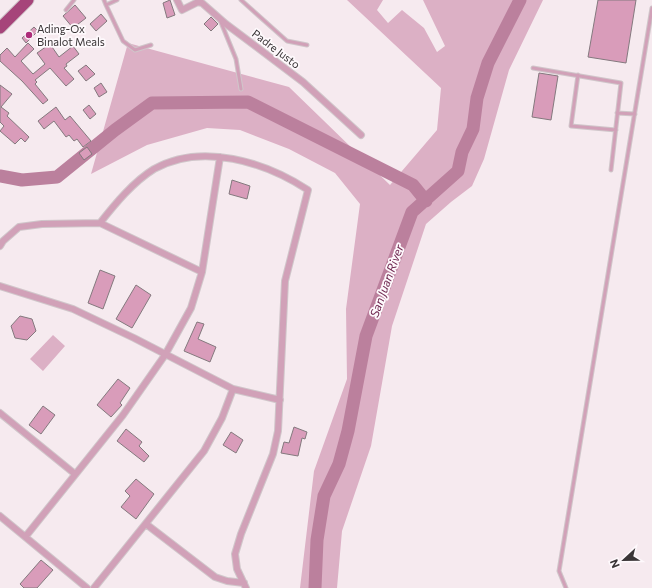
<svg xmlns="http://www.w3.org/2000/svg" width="652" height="588" font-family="Commissioner,sans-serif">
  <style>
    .green { fill: #dcb0c5 }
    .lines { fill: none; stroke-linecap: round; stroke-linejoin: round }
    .river { stroke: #bb809d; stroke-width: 13 }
    .building { fill: #d99cba; stroke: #84797e }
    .lane-casing { stroke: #d0c6ca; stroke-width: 5 }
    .street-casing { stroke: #d0c6ca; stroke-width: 8 }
    .highway-casing { stroke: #d0c6ca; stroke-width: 13 }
    .lane { stroke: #d1a1b8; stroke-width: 3 }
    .street { stroke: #d1a1b8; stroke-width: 6 }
    .highway { stroke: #a6447a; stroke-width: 11 }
    .poi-dot { fill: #ad2c79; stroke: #fef9fc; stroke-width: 1.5 }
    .labels { text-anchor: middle; stroke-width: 3.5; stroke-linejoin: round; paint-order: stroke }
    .poi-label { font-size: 11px; fill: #3a3537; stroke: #fef9fc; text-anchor: start }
    .street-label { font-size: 11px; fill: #3a3537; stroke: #fef9fc }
    .water-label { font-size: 12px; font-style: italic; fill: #6e264f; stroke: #fef9fc }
  </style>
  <rect width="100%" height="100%" fill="#f6eaef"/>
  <path class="green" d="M347 0H383L377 10 388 23 402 10 424 28 437 52 445 46 423 0H543L509 70 484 159 472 186 451 202 426 224 392 326 371 446 342 531 337 588H300L314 471 347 379 346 309 360 204 335 173 289 149 240 130 207 128 147 145 91 174 128 43 289 87 390 185 437 130 441 88Z
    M53 335 65 346 43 371 30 359Z"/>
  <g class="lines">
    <path class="river" d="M0 176 22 180 57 177 115 130 152 103 248 102 413 185 426 201
      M315 588 317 540 324 496 339 464 348 431 366 336 412 212 458 171 462 152 473 129 477 98 488 63 520 0"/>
  </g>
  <path class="building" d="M170 0 175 15 167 18 163 3Z
    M598 0H636L626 63 588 57Z
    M75 5 86 18 73 28 63 16Z
    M101 14 107 21 96 31 90 24Z
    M211 17 218 24 211 31 204 24Z
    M34 27 38 31 26 43 22 38Z
    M28 43 34 49 21 61 33 74 45 64 37 53 50 44 59 57 73 46 79 54 66 64 67 66 64 68 74 79 66 86 50 68 35 80 37 82 35 84 48 100 43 104 22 81 0 61V55L7 48 15 57Z
    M86 65 95 74 86 81 78 71Z
    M539 73 558 76 551 120 532 117Z
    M101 83 107 92 99 97 94 88Z
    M0 85 12 94 1 107 9 113 7 116 29 137 25 142 21 138 15 144 0 131 4 126 0 122Z
    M89 105 96 114 90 119 83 110Z
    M56 107 65 120 70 116 91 141 83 147 77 139 74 141 69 135 66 137 54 121 44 129 38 121Z
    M87 147 92 154 84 160 79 153Z
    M232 180 250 186 247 199 229 194Z
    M100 270 115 276 103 309 88 303Z
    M136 285 151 295 132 328 116 319Z
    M20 316 32 319 36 331 27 340 15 338 11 326Z
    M197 322 204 324 198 339 216 347 210 362 184 351Z
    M118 379 130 388 120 403 122 405 111 417 97 405Z
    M43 406 55 415 41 434 29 425Z
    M294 427 307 432 305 439 302 438 298 456 281 453 284 442 289 443Z
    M126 429 142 442 139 446 149 456 144 462 117 441Z
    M231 432 243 440 236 453 223 445Z
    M136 479 154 494 136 519 121 507 130 496 125 491Z
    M41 560 53 570 37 588H24L20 584Z"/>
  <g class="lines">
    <defs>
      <path id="lane" d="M104 0 106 5 117 0
        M241 0 287 41 307 45
        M106 5 123 41 135 50 151 45
        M66 10 74 0
        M220 20 236 59 241 89
        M533 68 621 83 611 170
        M578 75 571 126 616 130
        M617 113 635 114
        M566 588 559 571 652 8"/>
      <path id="street" d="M177 0 182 10 198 2 202 3 226 24 303 82 361 135
        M100 223C115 204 133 182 154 169 202 142 265 162 308 190L285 281 278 431 273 454 241 534 235 554 237 569 246 588
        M0 246 3 241 19 227 42 224 100 223 202 272
        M0 286 73 309 134 338 233 389 280 400
        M0 413 75 474
        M0 516 87 588
        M146 524 215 577 227 581 244 583
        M26 536 123 415 165 355 191 308 202 272 220 157
        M94 588 204 451 222 418 233 389"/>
      <path id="highway" d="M0 28 28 0"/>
    </defs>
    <use href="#lane" class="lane-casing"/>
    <use href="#street" class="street-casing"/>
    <use href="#highway" class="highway-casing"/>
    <use href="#lane" class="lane"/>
    <use href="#street" class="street"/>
    <use href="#highway" class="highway"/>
  </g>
  <circle class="poi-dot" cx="29" cy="35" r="4"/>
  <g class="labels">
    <g class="poi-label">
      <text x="37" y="33">Ading-Ox<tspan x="37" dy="13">Binalot Meals</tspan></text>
    </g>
    <g class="street-label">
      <text transform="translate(276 49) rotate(37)" y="4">Padre Justo</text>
    </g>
    <g class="water-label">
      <text transform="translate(387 281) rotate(-70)" y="4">San Juan River</text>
    </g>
  </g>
  <g transform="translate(624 560) rotate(248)" stroke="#fef9fc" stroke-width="3" paint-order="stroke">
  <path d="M0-3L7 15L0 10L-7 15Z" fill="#3a3537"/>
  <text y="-6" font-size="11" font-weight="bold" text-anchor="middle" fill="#3a3537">N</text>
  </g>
</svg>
